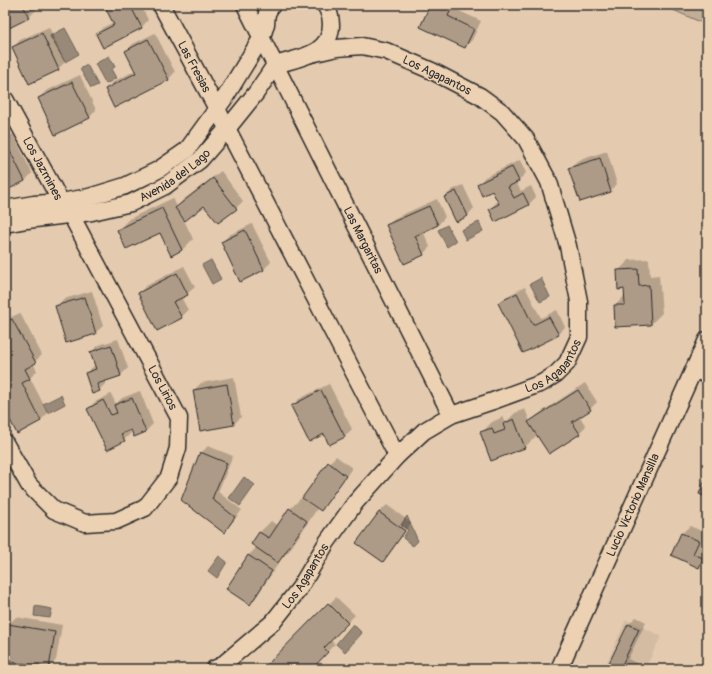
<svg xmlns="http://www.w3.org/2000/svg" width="712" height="674" font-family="Pangolin,sans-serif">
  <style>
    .built { fill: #d4bca2 }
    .green { fill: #c2ad95; stroke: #766c60 }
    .water { fill: #988978; stroke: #6c6359 }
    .shadow { fill: #0003 }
    .building { fill: #ae9b87; stroke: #2b2b2b }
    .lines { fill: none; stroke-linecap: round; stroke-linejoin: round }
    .minor-casing { stroke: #2b2b2b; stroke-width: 19 }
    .minor { stroke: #ecd1b3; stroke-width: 16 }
    .labels { text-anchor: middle; stroke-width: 3; stroke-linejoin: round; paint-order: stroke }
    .street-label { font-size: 12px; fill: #2b2b2b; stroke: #ecd1b3 }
  </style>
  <rect width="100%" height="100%" fill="#e4caae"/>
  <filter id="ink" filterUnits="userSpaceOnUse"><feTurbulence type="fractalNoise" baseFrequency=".025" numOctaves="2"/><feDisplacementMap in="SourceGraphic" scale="8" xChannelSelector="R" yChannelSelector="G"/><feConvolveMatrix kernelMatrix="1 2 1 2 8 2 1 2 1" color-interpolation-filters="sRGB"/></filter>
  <g filter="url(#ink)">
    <path class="built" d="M626 620 661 636 645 669H604Z"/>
    <path class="green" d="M662 5H707V25Z"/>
    <path class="water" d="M65 28 79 54 65 62 50 36Z
      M109 56 115 67 111 69 116 78 106 84 95 64Z
      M87 65 98 85 91 88 80 69Z
      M479 222 483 231 466 240 461 230Z
      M447 225 456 241 447 247 438 230Z
      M211 260 221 279 212 284 202 265Z
      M541 278 550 297 540 302 530 284Z
      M61 395 65 404 48 413 43 404Z
      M244 477 255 485 240 506 229 498Z
      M407 516 418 541 413 546 403 538 408 530 401 525Z
      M219 556 227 562 217 578 208 571Z
      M35 606 52 609 50 618 34 616Z
      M353 624 362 633 345 652 336 644Z"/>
    <path class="shadow" d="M5 5H33L36 10 29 17 5 29Z
      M105 5H141L148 20 141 28 97 34 104 27 114 22Z
      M431 5H456L455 9 481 21 472 40 465 47Z
      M49 27 65 62 58 69 13 48 20 40Z
      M155 33 175 72 168 80 106 89 113 82 136 70 126 51 133 44Z
      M80 75 96 110 89 118 39 98 46 91Z
      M13 134 32 173 25 181 5 190V138Z
      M607 151 617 184 610 191 570 168 577 161Z
      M520 160 526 173 519 180 516 182 521 191 531 186 536 197 529 204 496 220 490 209 498 201 493 190 478 185 485 177Z
      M221 171 243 201 236 208 204 205 184 220 193 239 182 250 160 232 118 230 129 219 173 198 177 207 183 200Z
      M463 185 474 208 467 216 445 197 452 190Z
      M437 199 445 217 438 225 423 231 430 247 423 254 388 225 395 218Z
      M252 224 271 262 264 269 241 280 222 242 229 235Z
      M649 259 650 276 659 275 662 313 651 324 615 306 625 295V288L618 271 629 260Z
      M184 266 195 287 187 294 181 297 188 310 181 317 139 293 146 286Z
      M525 287 541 318 557 310 565 327 558 334 524 352 499 303 507 296Z
      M92 291 103 326 95 333 56 306 64 299Z
      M20 313 42 355 33 363 37 371 30 378 48 413 41 420 18 432 5 408V320Z
      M118 339 128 368 121 375 105 380 106 383 99 390 86 373 94 366 96 365 91 352 99 345Z
      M234 377 241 417 234 424 194 390 201 383Z
      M585 383 597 402 590 409 579 416 586 426 579 433 533 429 536 436 525 447 481 433 492 422 503 417 505 423 515 413 525 409 530 422 537 415Z
      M329 384 352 429 345 436 330 444 324 433 292 406 299 399Z
      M140 391 153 424 146 431 131 428 129 429 131 433 124 440 88 409 95 402 111 394 116 404 122 398Z
      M208 446 233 456 218 492 242 510 231 524 223 531 182 499 201 453Z
      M336 456 352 468 328 502 321 509 329 463Z
      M301 498 317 509 289 551 277 563 278 564 257 596 250 604 248 556 257 547 252 544 260 532 271 521 278 526 290 509Z
      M387 505 411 523 390 553 383 560 358 542 379 512Z
      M690 526 706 533 700 547 707 550V557L706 559 699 566 673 555 682 533Z
      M336 597 355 615 330 640 335 644 310 669H265Z
      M16 617 62 625 56 660 49 667 5 660V647L8 625Z
      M636 617 646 622 628 659 648 669H608L629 624Z"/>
    <path class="building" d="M5 5H23L29 18 5 30Z
      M104 5H130L142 28 103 48 96 34 114 25Z
      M430 5H453L448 16 474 29 465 48 420 27Z
      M42 33 59 70 29 84 12 47Z
      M148 39 169 80 114 108 105 89 136 73 125 51Z
      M72 82 90 118 55 135 38 98Z
      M5 141 25 181 5 191Z
      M600 158 611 192 580 202 568 168Z
      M512 167 519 181 508 187 514 198 523 193 529 205 495 222 489 209 499 204 492 191 482 196 477 184Z
      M213 178 237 209 218 223 204 206 185 221 175 208Z
      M456 191 468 216 456 222 444 197Z
      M429 206 438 225 415 236 424 255 404 264 386 225Z
      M162 208 182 250 171 256 160 233 126 249 117 230Z
      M245 230 264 270 240 282 221 242Z
      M638 269 639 286 649 285 651 325 615 327 614 305H625L624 289 618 290 617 270Z
      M177 273 188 295 173 302 182 318 157 331 138 293Z
      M517 293 533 325 549 317 559 335 523 353 498 303Z
      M85 297 96 334 66 343 55 306Z
      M12 319 36 363 25 369 30 379 22 383 41 421 17 434 5 410V323Z
      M111 345 121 376 97 384 100 391 92 394 85 373 96 369 90 352Z
      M227 384 234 425 200 431 193 390Z
      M321 390 345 437 329 445 324 434 309 442 291 406Z
      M578 390 591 410 572 422 580 434 549 454 528 422Z
      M132 398 146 432 134 437 131 430 121 434 125 441 107 450 87 409 103 400 111 415 117 413 114 405Z
      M514 419 525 448 491 461 480 432 492 428 494 434 505 430 503 424Z
      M200 452 227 463 212 499 235 517 224 533 181 500Z
      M328 462 346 476 321 511 302 498Z
      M705 479 707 480V497L699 494Z
      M289 508 307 521 278 563 251 544 259 532 269 538Z
      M379 512 405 531 383 562 356 543Z
      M681 533 699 541 693 554 703 558 699 568 671 555Z
      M248 555 272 571 250 605 226 589Z
      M328 603 348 623 324 648 328 652 312 669H263Z
      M8 624 55 632 49 668 5 661V640Z
      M628 624 639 629 620 669H616L608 665Z"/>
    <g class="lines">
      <defs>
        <g id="minor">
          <path id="s1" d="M161 5 217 109 397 456"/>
          <path id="s2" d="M245 5 451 415"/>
          <path id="s3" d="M5 99 61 202 71 215 179 418 178 448 169 477 145 508 116 521 85 523 54 510 29 485 5 443"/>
          <path d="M5 209 34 204 61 202 89 197 125 186 158 170 187 150 224 99 262 37 266 24 267 13 272 5"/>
          <path id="s4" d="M5 224 27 220 92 212 131 203 165 186 200 160 227 129 256 93 275 65C297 58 331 55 331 25 331 18 329 11 325 5"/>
          <path d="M694 369 707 375"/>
          <path id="s5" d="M214 669 221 666 273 622 299 589 327 542 355 503 397 456 424 431 451 415 493 401 542 383 556 374 567 363 579 337V301L568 246 549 182 526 139 502 112 480 96 432 71 386 51 362 46 337 48 311 54"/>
          <path id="s6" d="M559 669 707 340"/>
        </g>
      </defs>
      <use href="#minor" class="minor-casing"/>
      <use href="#minor" class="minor"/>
    </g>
  </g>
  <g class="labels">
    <g class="street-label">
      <text dy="4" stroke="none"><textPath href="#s1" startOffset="70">Las Fresias</textPath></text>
      <text transform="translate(437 75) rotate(26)" y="4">Los Agapantos</text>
      <text dy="4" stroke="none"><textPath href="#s3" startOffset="79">Los Jazmines</textPath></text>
      <text dy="4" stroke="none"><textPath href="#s4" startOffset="180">Avenida del Lago</textPath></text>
      <text dy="4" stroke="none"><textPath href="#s2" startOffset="263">Las Margaritas</textPath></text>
      <text dy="4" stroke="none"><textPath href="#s5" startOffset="468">Los Agapantos</textPath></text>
      <text dy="4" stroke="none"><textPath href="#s3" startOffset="329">Los Lirios</textPath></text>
      <text dy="4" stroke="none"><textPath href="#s6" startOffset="180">Lucio Victorio Mansilla</textPath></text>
      <text dy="4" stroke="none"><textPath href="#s5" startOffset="132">Los Agapantos</textPath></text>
    </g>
  </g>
  <rect width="712" height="674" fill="none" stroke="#ecd1b3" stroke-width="20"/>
  <rect x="10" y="10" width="692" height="654" fill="none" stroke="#2b2b2b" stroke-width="1.5" filter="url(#ink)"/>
</svg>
